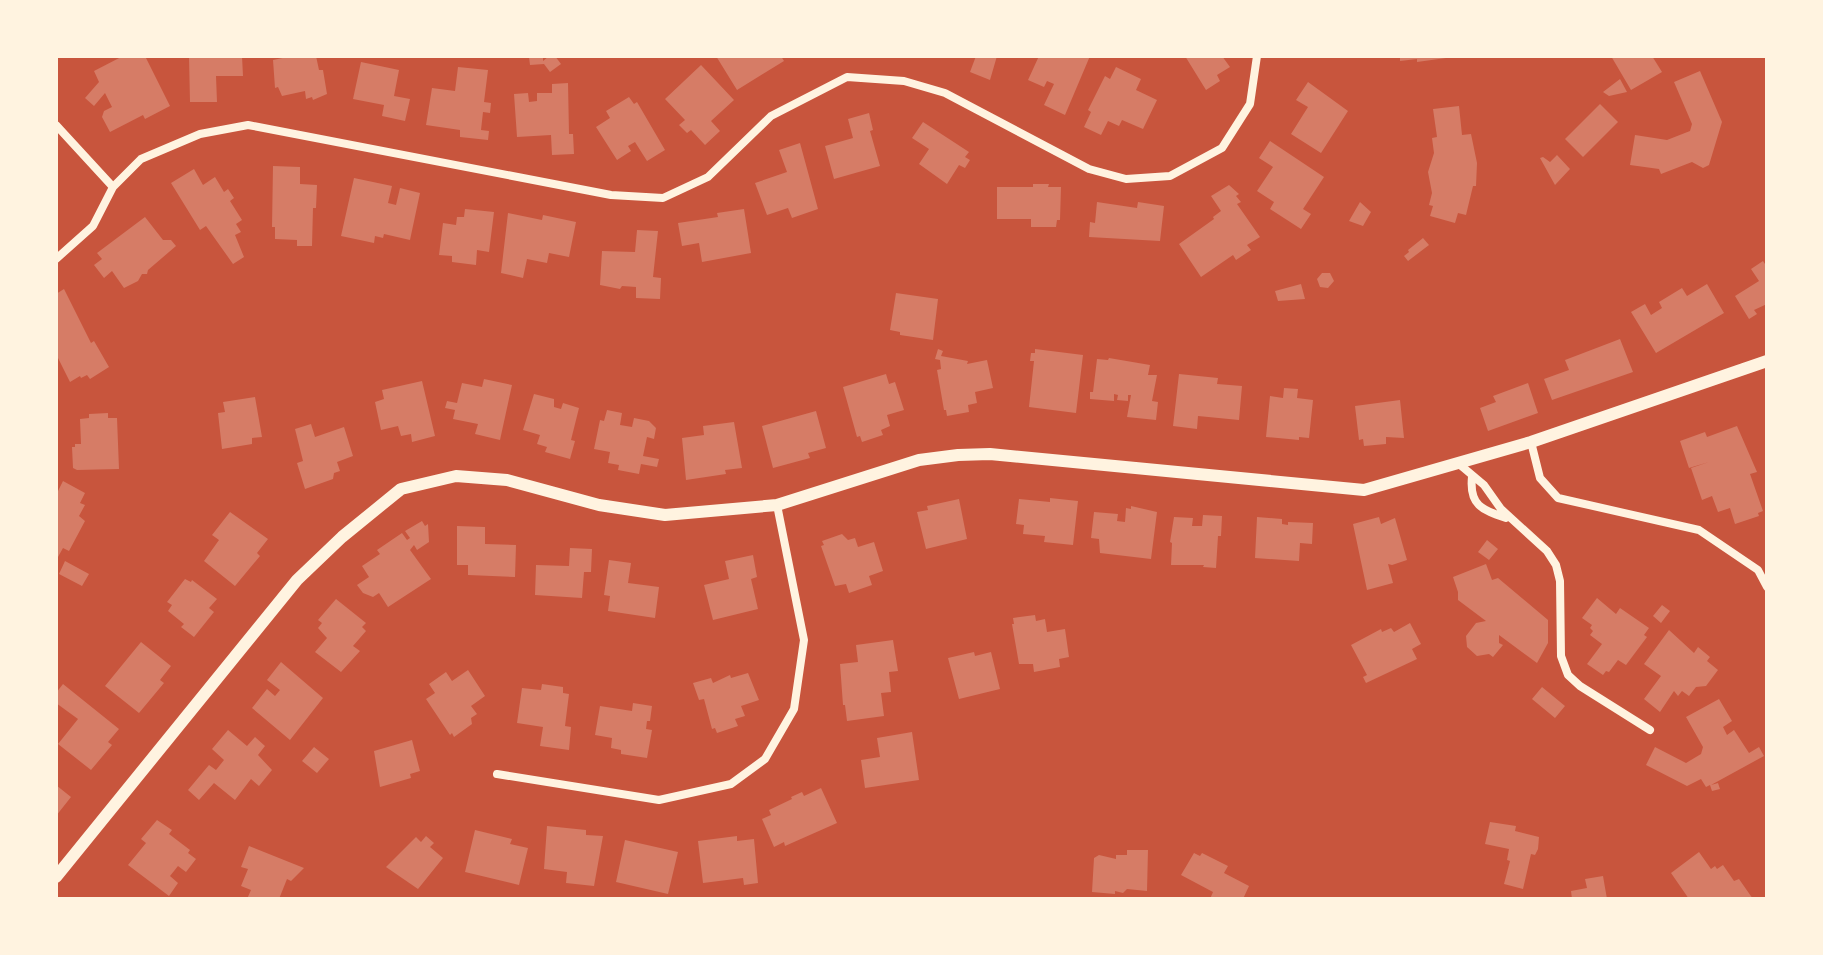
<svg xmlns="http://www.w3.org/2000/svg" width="1823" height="955" font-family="Cabin,sans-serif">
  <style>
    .building { fill: #d67c66 }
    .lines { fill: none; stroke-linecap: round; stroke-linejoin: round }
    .service { stroke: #fff3e0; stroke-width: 4 }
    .minor { stroke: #fff3e0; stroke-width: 8 }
    .secondary { stroke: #fff3e0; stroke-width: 12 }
  </style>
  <rect width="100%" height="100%" fill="#c8553d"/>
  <path class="building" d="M123 56H145L170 106 145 119 143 115 110 132 102 117 104 111 112 107 105 93 94 106 85 98 99 82 94 71Z
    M189 56H242L243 76H216L217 102H190Z
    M292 56H316L319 70H323L327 94 313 100 312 97 306 99 305 91 282 96 278 87 275 88 273 60Z
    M549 56H555L561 64 550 72 544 64 530 65 529 57H543V61Z
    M716 56H781L784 61 737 90Z
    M976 56H997L990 80 970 72Z
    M1039 56H1090L1065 115 1044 105 1054 84 1047 81 1044 87 1028 80Z
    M1185 56H1222L1230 67 1217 75 1220 81 1206 90Z
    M1400 56H1445L1446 58 1417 62V59L1400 61Z
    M1611 56H1652L1662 72 1631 90Z
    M361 62 399 70 394 96 410 99 405 121 382 116 384 105 353 99Z
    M701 65 734 100 711 121 720 131 705 145 691 130 687 133 679 125 685 120 665 99Z
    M458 67 488 70 484 102 491 103 490 113 483 112 481 130 489 131 488 140 460 137V130L426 125 432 88 455 91Z
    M1116 67 1141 79 1136 90 1157 100 1143 129 1122 120 1119 126 1108 121 1101 135 1084 127 1091 112 1088 110 1105 76 1110 79Z
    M1700 71 1722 122 1709 165 1703 168 1692 162 1661 174 1659 169 1630 165 1635 135 1667 140 1690 131 1692 124 1674 82Z
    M1620 79 1627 92 1609 96 1603 92Z
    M1308 82 1348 111 1321 153 1291 134 1308 107 1296 100Z
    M568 83 569 134H573L574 154 552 155 551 135 517 137 514 94 528 93 529 102 537 101V93H552V84Z
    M629 97 634 104 637 102 665 150 647 161 635 142 628 146 631 151 617 160 596 127 610 118 606 111Z
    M1600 104 1618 122 1583 157 1565 139Z
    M1459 106 1462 135 1471 134 1477 163 1476 186H1473L1466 215 1458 213 1455 223 1430 216 1433 206 1429 205 1432 193 1428 172 1434 153 1432 138 1437 137 1433 109Z
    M869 113 873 130 870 131 880 166 834 179 825 146 853 138 848 119Z
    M923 122 969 152 965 157 970 160 965 168 959 165 947 184 919 164 929 149 912 138Z
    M1270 141 1324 177 1303 209 1311 214 1301 229 1270 209 1274 202 1257 191 1273 167 1259 158Z
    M800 143 818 209 792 218 788 208 767 215 755 183 787 172 779 150Z
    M1557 155 1570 169 1555 185 1540 158 1543 157 1550 162Z
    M273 166 300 167V184L317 185 316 208H313L312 246H297V240L275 239V227H272Z
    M194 169 203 185 215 177 224 192 228 189 234 198 230 201 242 220 236 224 241 232 235 235 244 257 233 264 206 226 200 230 171 183Z
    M354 178 392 186 388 203 396 205 400 188 420 193 410 240 384 234 383 238 375 236 374 243 341 236Z
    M1033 184H1049L1048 187H1061L1060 220H1057L1056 227H1031V219H997V187H1033Z
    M1229 185 1239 194 1236 196 1241 202 1237 204 1260 237 1247 245 1251 250 1236 260 1233 255 1201 277 1179 244 1214 219 1213 217 1221 211 1211 196Z
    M1097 202 1137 208 1138 202 1164 206 1160 241 1089 237 1090 222 1095 223Z
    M1360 202 1371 212 1363 226 1349 221Z
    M465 209 494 212 489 252 477 250 476 265 452 262V256L439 255 443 223 456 225 457 217H464Z
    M744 209 751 253 702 262 699 243 682 246 678 223 718 217 717 213Z
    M508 213 542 220 543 215 576 222 569 257 549 253 547 263 527 259 523 278 501 273Z
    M145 217 163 240H171L176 246 148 270 147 274H142L138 281 124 288 112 271 104 278 94 265 102 259 97 253Z
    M637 230 658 231 653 277 661 278 660 299 636 298V287L622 286 620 289 600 285 602 251 635 252Z
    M1423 238 1429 245 1408 261 1404 256 1409 252 1408 250Z
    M1763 261 1767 267V304L1754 310 1757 314 1749 319 1735 296 1759 281 1751 269Z
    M1322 273H1330L1334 281 1328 288 1320 287 1317 279Z
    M1301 284 1305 299 1278 301 1275 291Z
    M1707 284 1724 313 1656 353 1631 312 1645 304 1651 315 1662 308 1659 302 1682 288 1687 296Z
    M64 289 91 343 94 341 109 367 90 379 87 375 81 378 80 376 70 382 56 354V294Z
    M896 293 938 299 933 340 900 335V332L890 330Z
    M1620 339 1633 372 1552 400 1544 379 1569 370 1565 360Z
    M938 349 943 351 941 356 968 361 967 364 987 360 993 388 975 392 977 403 968 405 969 412 947 416 946 410H944L937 370 941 369 940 360 935 359Z
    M1035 349 1083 355 1076 413 1029 407 1034 361H1030L1031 353H1035Z
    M1109 358 1150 365 1148 375H1157L1152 401 1158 402 1156 420 1127 417 1131 395H1128V401L1117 400 1118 395 1114 394V401L1090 399V392H1093L1097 359 1108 360Z
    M886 374 889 384 895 382 904 410 887 415 890 426 881 430 883 435 862 442 860 436 857 437 843 387Z
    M1179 374 1218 378 1217 384 1242 386 1239 420 1198 416 1197 429 1173 426Z
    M484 379 512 385 500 440 475 434 478 424 453 419 455 410 445 408 447 401 457 403 462 383 482 387Z
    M422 381 435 436 412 442 411 434 401 436 398 426 381 430 375 402 384 399 382 390Z
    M1528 383 1538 413 1488 431 1480 408 1496 402 1493 396Z
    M1284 388 1298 389 1297 398 1313 400 1309 438 1299 437V440L1266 437 1270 396 1283 398Z
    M534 394 554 399V407L561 409 563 403 579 408 571 440 575 441 570 459 545 452 547 447 537 444 540 435 523 430Z
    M255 397 262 437 252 438V444L222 449 218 413 225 412 223 402Z
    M1400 400 1404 438 1386 437V444L1364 446 1363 439 1359 440 1355 406Z
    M607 410 622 413 620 425 632 427 634 418 649 421 656 428 654 439 647 437 643 456 659 459 657 467 641 464 639 474 618 470 619 465 608 463 610 452 594 449 600 420 604 421Z
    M816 411 826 448 808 453 810 458 773 468 762 426Z
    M108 413V418H117L119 469 77 470 73 468 72 447H75V444H81L80 419 89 418V414Z
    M734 422 742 468 725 470 726 474 686 480 682 438 704 435 703 426Z
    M311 424 315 437 344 427 353 456 337 462 340 471 334 473 333 479 305 489 297 463 303 461 295 429Z
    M1737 426 1757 472 1750 474 1763 511 1758 513 1759 516 1735 524 1730 508 1718 512 1712 496 1702 500 1691 468 1709 462 1689 468 1680 441 1705 432 1707 437Z
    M63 481 85 493 80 503 85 505 79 516 85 521 69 551 63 548 58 557 56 495Z
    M1050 498 1078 501 1073 545 1044 542 1045 536 1023 534 1024 525 1016 524 1019 499 1050 502Z
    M959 499 967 539 926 549 917 512 928 510 927 506Z
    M1131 506 1157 512 1151 559 1100 553 1099 539 1091 538 1094 512 1118 514 1117 521 1125 522 1126 508 1131 509Z
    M230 512 268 539 257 553 260 556 235 586 204 561 219 540 212 535Z
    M1203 515 1222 516 1221 536H1218L1216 568 1203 567 1204 565H1171L1172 543 1170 542 1174 517 1193 518 1192 526H1202Z
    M1257 517 1282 519V524L1288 525V522L1313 523 1312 544 1300 543 1299 561 1255 558Z
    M1379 517 1381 524 1395 518 1407 560 1392 565 1388 564 1393 583 1367 590 1353 524Z
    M422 521 425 526 428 524 429 542 417 550 414 545 410 550 431 579 388 607 379 593 373 597 363 593 357 585 369 577 362 566 380 554 377 550 402 533 407 540 410 538 405 531Z
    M457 526 485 527V544L516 545 515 577 468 575V565H457Z
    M842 534 848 540 855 538 858 547 874 542 883 571 869 576 872 585 849 593 846 584 835 586 821 546 824 545 822 541Z
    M1487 540 1498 549 1489 560 1478 552Z
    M570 548 592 549 591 572H584L582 598 535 595 536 565 569 566Z
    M753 555 757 577 751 579 758 609 713 620 704 585 729 579 725 561Z
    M609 560 631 563 628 583 659 587 655 618 608 611 610 596 604 595Z
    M65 561 89 574 82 586 59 574Z
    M1486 564 1492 580 1498 578 1548 620V643L1537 663 1499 635V643L1503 645 1493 657 1489 654 1477 656 1467 647 1466 636 1476 623 1486 621 1458 600V592L1453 577Z
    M185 579 191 582 192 580 217 599 209 608 214 612 194 637 181 627 184 624 168 611 172 605 167 602Z
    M1597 598 1616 614 1620 608 1649 628 1644 635 1647 637 1626 665 1618 660 1609 672 1606 671 1603 675 1587 664 1602 644 1590 635 1593 631 1590 628 1592 625 1582 618Z
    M336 599 366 623 362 627 366 631 353 646 360 651 341 672 315 652 327 638 318 628 322 623 318 620Z
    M1662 605 1670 611 1661 623 1653 616Z
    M1035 615 1036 621 1045 619 1047 632 1065 629 1069 657 1059 659 1060 667 1034 672 1033 664H1019L1012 624H1014L1013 618Z
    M1410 623 1421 644 1412 649 1417 659 1366 683 1363 677 1367 675 1351 645 1381 629 1382 632 1391 628 1394 632Z
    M1669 630 1694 653 1698 647 1710 657 1707 661 1718 670 1706 686 1696 687 1689 696 1682 691 1678 696 1674 691 1660 712 1644 699 1661 676 1644 664Z
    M893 640 898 671 889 672 891 692 881 693 884 716 847 721 845 705H843L840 664 858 662 856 645Z
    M141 642 171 666 160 680 164 683 139 713 105 686Z
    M974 652 975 656 991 652 1000 689 959 699 948 658Z
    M281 662 323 698 290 740 252 708 267 689 275 696 280 690 267 680Z
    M468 670 485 696 471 706 477 714 471 718 472 724 454 737 452 733 450 735 426 699 435 693 429 684 446 672 452 681Z
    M748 673 759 700 741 706 745 716 735 719 738 726 717 733 715 728 712 729 704 699 699 700 693 683 711 678 713 683 730 675 731 678Z
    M63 684 119 729 108 742 112 745 91 770 58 744 78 719 56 703V693Z
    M542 684 563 687V693L569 694 565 726 571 727 569 750 540 746 543 727 517 723 522 688 541 690Z
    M1542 687 1565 706 1555 718 1532 699Z
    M1719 699 1732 721 1723 727 1727 735 1734 730 1749 753 1759 747 1764 756 1711 785 1718 783 1720 789 1712 791 1710 785 1706 787 1701 779 1687 786 1646 765 1655 747 1686 763 1701 754 1703 747 1686 717Z
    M633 703 652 706 650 721H647L646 729 652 730 647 758 621 754V750L611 748 612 738 595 735 600 706 632 711Z
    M228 730 247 746 255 737 265 746 258 755 272 770 259 786 251 779 235 800 214 783 199 800 188 790 209 765 216 770 224 760 212 749Z
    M912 732 919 780 865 788 861 760 880 757 877 738Z
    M412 740 420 771 410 774 411 778 380 787 374 751Z
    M314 747 329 759 317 773 302 761Z
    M56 785 71 797 56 816Z
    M821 788 837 823 785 846 784 842 774 847 762 819 771 815 769 810 792 799 791 797 802 792 804 796Z
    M157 820 172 830 169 834 190 850 188 853 196 859 186 872 178 866 170 876 178 883 169 896 128 865 146 843 141 839Z
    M1490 822 1516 826 1515 831 1539 837 1538 849 1535 855 1531 854 1523 889 1504 884 1510 861 1507 860 1509 849 1485 844Z
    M547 826 586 830V835L603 836 594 886 566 883 567 872 544 869Z
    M475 830 512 839 510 844 528 848 519 885 465 872Z
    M426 836 434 843 430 847 443 858 418 889 386 867 416 837 421 842Z
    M737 836V841L754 839 758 883 744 885 743 878 703 883 698 841Z
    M625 840 678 852 668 894 616 882Z
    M249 846 304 868 291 881 287 879 279 899H247L251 890 241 886 248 869 241 867Z
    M1127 850H1148L1147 891 1127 889 1123 893 1115 891V894L1092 892 1094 858 1099 855 1116 859V855H1127Z
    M1699 852 1711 869 1715 866 1717 869 1723 865 1734 881 1739 879 1753 899H1689L1671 873Z
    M1194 853 1200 856 1202 853 1228 866 1224 873 1249 886 1243 899H1210L1213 892 1181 875Z
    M1603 876 1607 899H1572L1571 891 1587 888 1585 879Z"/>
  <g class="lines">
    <path class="service" d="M1675 56H1678"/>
    <path class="minor" d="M56 125 113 187
      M56 259 93 226 113 187 141 159 200 134 248 125 611 195 663 198 708 177 771 116 847 77 904 81 945 93 1089 169 1126 179 1170 176 1222 148 1250 104 1257 56
      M1531 442 1540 478 1558 498 1699 530 1758 570 1767 587
      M1459 464 1484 485 1501 509 1547 551 1556 565 1560 581 1561 656 1568 675 1580 686 1650 730
      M1472 477C1469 505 1482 510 1506 518
      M497 774 659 800 731 784 765 759 794 709 804 640 777 505"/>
    <path class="secondary" d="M56 877 297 580 342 537 401 489 456 476 507 480 599 505 665 515 777 505 919 460 958 455 990 454 1364 490 1531 442 1767 361"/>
  </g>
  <rect width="1823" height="955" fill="none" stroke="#fff3e0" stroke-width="116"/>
</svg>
